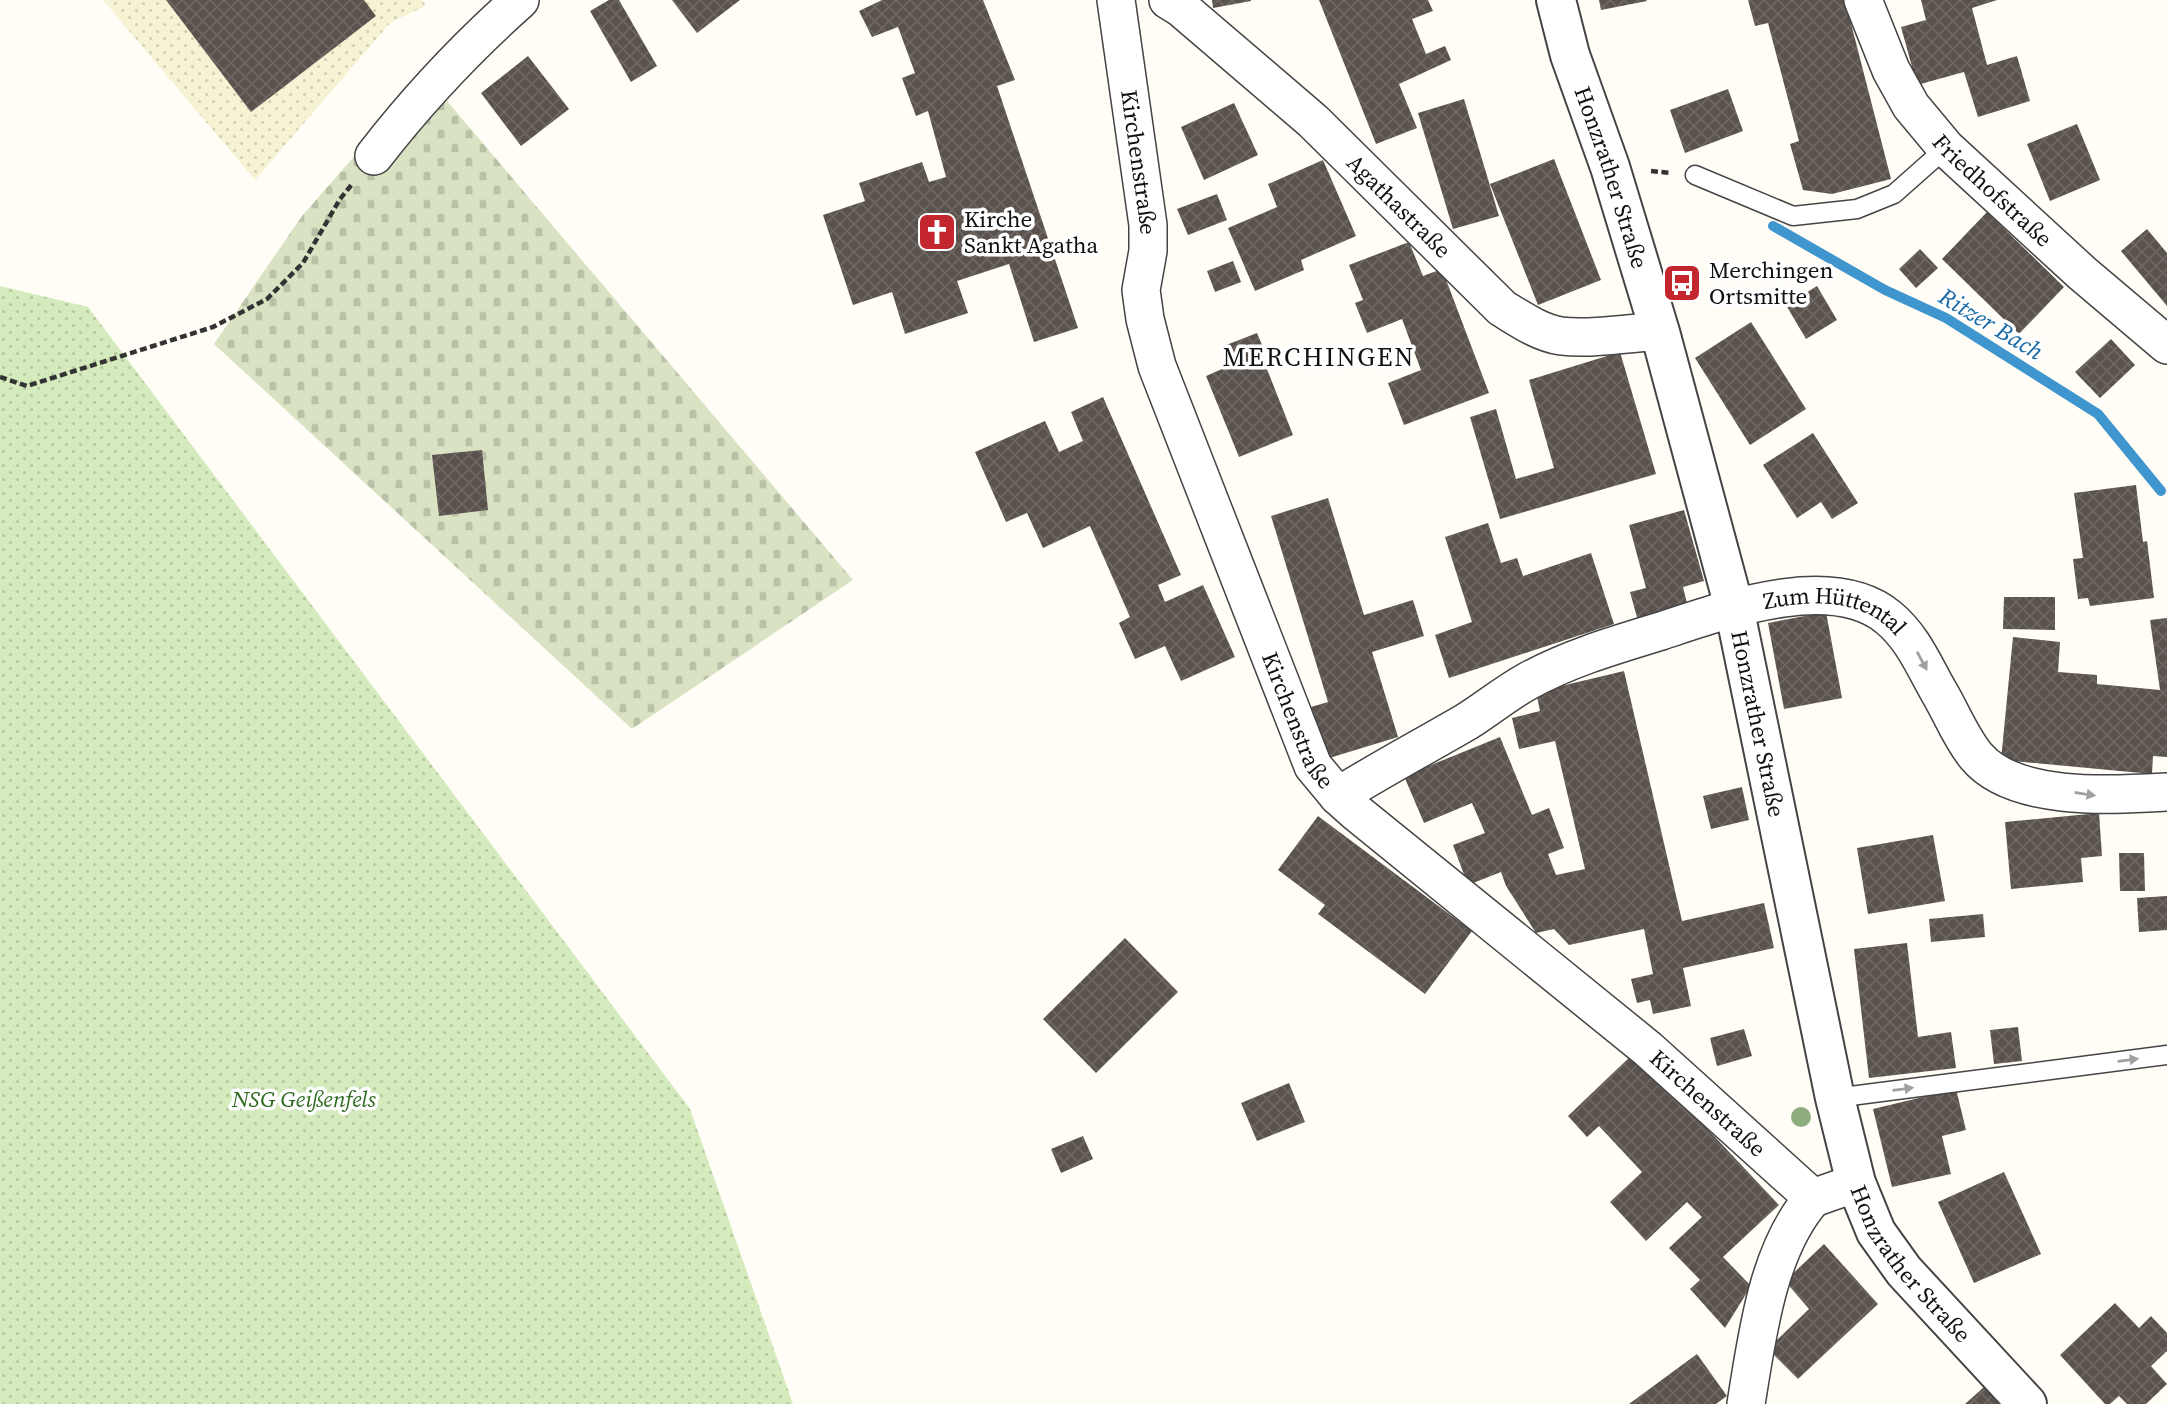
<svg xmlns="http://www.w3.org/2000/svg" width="2167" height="1404" font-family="'Source Serif 4',serif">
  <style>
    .farmland { fill: url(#farmland-dots) }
    .grass { fill: url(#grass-dots) }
    .cemetery { fill: url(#cemetery-stones) }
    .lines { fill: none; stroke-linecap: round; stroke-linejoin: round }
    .stream { stroke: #3f96cf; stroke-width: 10 }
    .building { fill: url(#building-cross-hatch) }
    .service-casing { stroke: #444; stroke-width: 21 }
    .minor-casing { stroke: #444; stroke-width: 40 }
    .tertiary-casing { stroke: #444; stroke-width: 42 }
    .path { stroke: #333; stroke-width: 4.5; stroke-dasharray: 7 3.5; stroke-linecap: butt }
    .service { stroke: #fff; stroke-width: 18 }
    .minor { stroke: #fff; stroke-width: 37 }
    .tertiary { stroke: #fff; stroke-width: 38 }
    .tree { fill: #8dad7f }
    .oneway { fill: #a0a0a0 }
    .labels { text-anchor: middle; stroke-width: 7; stroke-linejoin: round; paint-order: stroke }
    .street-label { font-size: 23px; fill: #111; stroke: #fff }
    .poi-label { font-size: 23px; fill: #111; stroke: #fff; text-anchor: start }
    .park-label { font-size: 23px; font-style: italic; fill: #2f6b1f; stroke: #fff }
    .water-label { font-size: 24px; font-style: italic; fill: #1768a6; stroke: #fff }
    .quarter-label { font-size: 26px; letter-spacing: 2px; fill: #111; stroke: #fff }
  </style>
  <defs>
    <pattern id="farmland-dots" width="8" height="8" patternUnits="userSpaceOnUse" patternTransform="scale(1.75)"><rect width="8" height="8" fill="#f6f3d4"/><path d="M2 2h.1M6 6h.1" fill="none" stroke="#d2cfb5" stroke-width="1.8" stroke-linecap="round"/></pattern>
    <pattern id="grass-dots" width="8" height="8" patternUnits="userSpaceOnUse" patternTransform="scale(1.75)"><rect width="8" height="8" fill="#d5ebbd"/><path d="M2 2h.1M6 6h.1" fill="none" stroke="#b6c8a1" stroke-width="1.8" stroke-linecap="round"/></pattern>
    <pattern id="cemetery-stones" width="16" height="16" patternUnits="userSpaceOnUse" patternTransform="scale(1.75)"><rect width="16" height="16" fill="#d9e3c4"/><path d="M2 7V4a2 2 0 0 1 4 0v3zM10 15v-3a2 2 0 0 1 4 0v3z" fill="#b9c2a7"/></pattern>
    <pattern id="building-cross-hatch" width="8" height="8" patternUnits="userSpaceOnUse" patternTransform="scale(1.75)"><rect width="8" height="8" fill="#5a524d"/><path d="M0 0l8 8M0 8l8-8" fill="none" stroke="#6d6662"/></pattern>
  </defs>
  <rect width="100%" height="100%" fill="#fffdf5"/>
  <path class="farmland" d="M103 0H422L426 6 391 22 255 180Z"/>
  <path class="grass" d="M0 286 88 307 690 1109 793 1404H0Z"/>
  <path class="cemetery" d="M425 75 853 580 632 729 214 344 302 216Z"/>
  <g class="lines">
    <path class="stream" d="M1773 226 1885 290 1946 318 2098 414 2161 491"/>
  </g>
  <path class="building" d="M166 0H364L376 16 251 112Z
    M609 0H619L657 66 631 82 590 11Z
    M672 0H740L697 33Z
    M882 0H983L1015 80 997 86 1078 328 1034 342 1009 264 957 281 968 313 905 334 892 292 853 305 823 215 865 201 859 183 922 162 929 182 946 177 928 111 916 116 902 78 915 73 898 27 872 37 859 11Z
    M1212 0H1251V1L1213 8Z
    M1319 0H1428L1433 11 1412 19 1426 54 1445 46 1451 60 1399 84 1417 128 1376 144Z
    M1599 0H1646L1647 1 1601 10Z
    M1748 0H1845L1891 179 1832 194 1803 190 1790 144 1799 141 1768 23 1755 26Z
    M1921 0H1997L1972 8 1987 65 2017 56 2030 101 1978 117 1964 72 1917 85 1901 27 1926 20Z
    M528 56 569 109 521 146 481 93Z
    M1728 89 1743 131 1685 153 1670 110Z
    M1464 99 1499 216 1453 229 1418 113Z
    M1234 103 1258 155 1204 180 1181 127Z
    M2077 124 2100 180 2050 201 2027 144Z
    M1554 159 1601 280 1538 305 1490 184Z
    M1323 160 1356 236 1301 260 1304 270 1255 291 1228 228 1277 207 1268 184Z
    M1217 194 1227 220 1188 235 1177 209Z
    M1987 212 2064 287 2019 334 1942 259Z
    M2147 229 2167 253V306L2121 251Z
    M1409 242 1423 276 1442 269 1489 393 1404 425 1388 383 1421 370 1402 319 1367 333 1355 303 1363 300 1349 265Z
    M1920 249 1938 268 1916 288 1899 269Z
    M1233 261 1241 282 1215 292 1207 271Z
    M1817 286 1837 320 1806 339 1786 305Z
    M1751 322 1806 409 1750 445 1695 358Z
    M1257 333 1265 352 1261 354 1293 435 1239 457 1206 376 1229 366 1221 347Z
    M2111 339 2135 365 2100 398 2075 372Z
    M1620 352 1656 474 1500 519 1470 417 1496 409 1516 479 1554 468 1529 380Z
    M1103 397 1181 575 1158 585 1165 602 1203 585 1235 657 1181 681 1165 646 1135 659 1119 623 1130 617 1090 526 1043 548 1027 513 1006 522 975 452 1045 421 1059 452 1083 441 1071 412Z
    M1813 433 1858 503 1832 519 1821 502 1797 518 1763 465Z
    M482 450 488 510 439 516 432 455Z
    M2136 485 2143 542 2147 541 2154 598 2090 606 2088 598 2078 599 2073 559 2083 558 2074 493Z
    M1328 498 1364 615 1413 600 1424 636 1372 652 1398 737 1326 759 1311 707 1328 702 1271 516Z
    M1684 510 1704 581 1683 587 1688 607 1638 621 1630 592 1646 588 1629 525Z
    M1488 523 1501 563 1517 558 1523 576 1591 553 1614 624 1449 678 1435 635 1472 622 1445 537Z
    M2004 597H2055V630L2003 629Z
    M1826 612 1842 698 1784 709 1768 623Z
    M2167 618V757L2153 756 2152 774 2001 760 2013 637 2060 642 2058 672 2097 675V684L2160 690 2150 620Z
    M1624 671 1682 921 1764 903 1774 948 1683 968 1691 1006 1653 1014 1650 1000 1637 1003 1631 979 1653 974 1644 929 1569 945 1554 929 1536 933 1506 886 1501 872 1468 885 1453 845 1485 833 1472 803 1424 823 1404 776 1500 737 1532 815 1549 808 1564 848 1548 854 1556 875 1585 869 1555 741 1519 749 1512 718 1540 711 1536 692Z
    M1742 787 1749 820 1711 829 1703 796Z
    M2099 813 2102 856 2081 858 2083 882 2011 889 2005 822Z
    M1318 816 1472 931 1425 994 1318 914 1325 905 1278 870Z
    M1933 835 1945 901 1868 914 1857 848Z
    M2119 853H2144L2145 891H2120Z
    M2167 896V930L2139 932 2137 898Z
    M1983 914 1985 937 1931 942 1929 919Z
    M1125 938 1178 992 1096 1073 1043 1019Z
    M1907 943 1918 1037 1951 1032 1956 1068 1869 1078 1854 949Z
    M2018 1027 2022 1061 1994 1064 1990 1030Z
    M1744 1029 1752 1056 1717 1066 1710 1038Z
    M1635 1052 1779 1205 1723 1257 1751 1286 1725 1328 1690 1289 1700 1280 1669 1248 1702 1217 1687 1202 1646 1241 1610 1202 1642 1172 1599 1126 1587 1137 1568 1116Z
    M1289 1083 1305 1122 1257 1141 1241 1103Z
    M1956 1089 1966 1130 1942 1136 1951 1174 1892 1187 1873 1109Z
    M1083 1136 1093 1159 1061 1173 1051 1149Z
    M2004 1172 2041 1254 1974 1283 1938 1202Z
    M1824 1244 1878 1304 1798 1379 1772 1353 1776 1341 1809 1309 1785 1281Z
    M2115 1303 2139 1328 2151 1316 2167 1333V1351L2151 1366 2167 1384 2146 1404H2127L2119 1396 2110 1404H2105L2060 1355Z
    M1697 1354 1727 1396 1716 1404H1629Z
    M1984 1387 1999 1404H1965Z"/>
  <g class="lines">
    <defs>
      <path id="service" d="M1695 175 1793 216 1857 209 1894 194 1946 148
        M1835 1098 2167 1055"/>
      <g id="minor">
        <path id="s1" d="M1116 0 1148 225V251L1141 290 1145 319 1157 366 1313 766 1338 796 1357 813 1648 1049 1813 1198 1856 1183"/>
        <path id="s2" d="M1168 0 1181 8 1313 121 1502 308C1520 319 1540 333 1561 336 1594 340 1627 332 1660 332"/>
        <path id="s3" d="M1863 0 1891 70 1911 106 1946 148 2082 273 2167 345"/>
        <path d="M374 156C418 99 466 48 520 0"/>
        <path id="s4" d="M1338 796C1380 770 1423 747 1466 722 1487 709 1506 693 1528 681 1570 658 1615 645 1661 631 1722 611 1832 570 1889 618 1913 638 1924 666 1939 692 1951 712 1961 738 1976 756 2014 802 2113 795 2167 792"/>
        <path d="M1746 1404C1757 1337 1767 1250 1813 1198"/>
      </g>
      <g id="tertiary">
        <path id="s5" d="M1556 0 1570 55 1610 167 1660 332 1734 607 1835 1098 1856 1183 1876 1232 1904 1271 2027 1404"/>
      </g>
    </defs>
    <use href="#service" class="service-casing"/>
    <use href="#minor" class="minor-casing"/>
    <use href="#tertiary" class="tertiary-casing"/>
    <path class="path" d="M1651 171 1670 173
      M0 377 27 386 213 327 267 299 303 263 340 199 353 183"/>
    <use href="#service" class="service"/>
    <use href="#minor" class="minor"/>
    <use href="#tertiary" class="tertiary"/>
  </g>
  <circle class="tree" cx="1801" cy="1117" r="10"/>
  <defs><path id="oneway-solid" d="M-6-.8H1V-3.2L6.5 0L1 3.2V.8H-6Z" transform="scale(1.75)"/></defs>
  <g class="oneway">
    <use href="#oneway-solid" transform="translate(1922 661) rotate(62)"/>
    <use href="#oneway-solid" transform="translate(2085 794) rotate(9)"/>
    <use href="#oneway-solid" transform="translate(2128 1060) rotate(-7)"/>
    <use href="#oneway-solid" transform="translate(1903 1089) rotate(-7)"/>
  </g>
  <defs>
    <symbol id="church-square" viewBox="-11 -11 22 22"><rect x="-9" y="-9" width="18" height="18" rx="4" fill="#c4262e" stroke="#fff"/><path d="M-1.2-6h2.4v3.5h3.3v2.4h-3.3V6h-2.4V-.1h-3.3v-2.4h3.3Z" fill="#fff"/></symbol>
    <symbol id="bus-square" viewBox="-11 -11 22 22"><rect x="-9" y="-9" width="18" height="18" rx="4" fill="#c4262e" stroke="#fff"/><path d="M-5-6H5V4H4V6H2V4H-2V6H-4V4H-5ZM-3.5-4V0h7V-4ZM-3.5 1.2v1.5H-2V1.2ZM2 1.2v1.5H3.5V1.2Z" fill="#fff"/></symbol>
  </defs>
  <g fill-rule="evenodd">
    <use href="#church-square" x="915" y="210" width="44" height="44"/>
    <use href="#bus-square" x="1660" y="261" width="44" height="44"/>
  </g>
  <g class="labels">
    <g class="street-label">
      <text dy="8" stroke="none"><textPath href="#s1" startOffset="164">Kirchenstraße</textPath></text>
      <text dy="8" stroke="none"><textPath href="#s5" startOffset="186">Honzrather Straße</textPath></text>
      <text dy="8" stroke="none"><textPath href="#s3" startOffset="234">Friedhofstraße</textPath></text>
      <text dy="8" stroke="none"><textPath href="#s2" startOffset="310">Agathastraße</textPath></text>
      <text dy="8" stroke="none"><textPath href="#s4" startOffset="546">Zum Hüttental</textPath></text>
      <text dy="8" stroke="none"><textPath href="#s1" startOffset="752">Kirchenstraße</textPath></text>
      <text dy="8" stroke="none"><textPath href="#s5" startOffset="752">Honzrather Straße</textPath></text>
      <text dy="8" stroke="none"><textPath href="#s1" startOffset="1320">Kirchenstraße</textPath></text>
      <text dy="8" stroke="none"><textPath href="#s5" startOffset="1320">Honzrather Straße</textPath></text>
    </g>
    <g class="poi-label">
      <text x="964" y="227">Kirche<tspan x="964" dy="26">Sankt Agatha</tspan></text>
      <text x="1709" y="278">Merchingen<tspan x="1709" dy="26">Ortsmitte</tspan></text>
    </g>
    <g class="park-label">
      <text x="304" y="1107">NSG Geißenfels</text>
    </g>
    <g class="water-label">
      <text transform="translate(1991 324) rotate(31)" y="8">Ritzer Bach</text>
    </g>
    <g class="quarter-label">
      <text x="1319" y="366">MERCHINGEN</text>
    </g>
  </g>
</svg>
